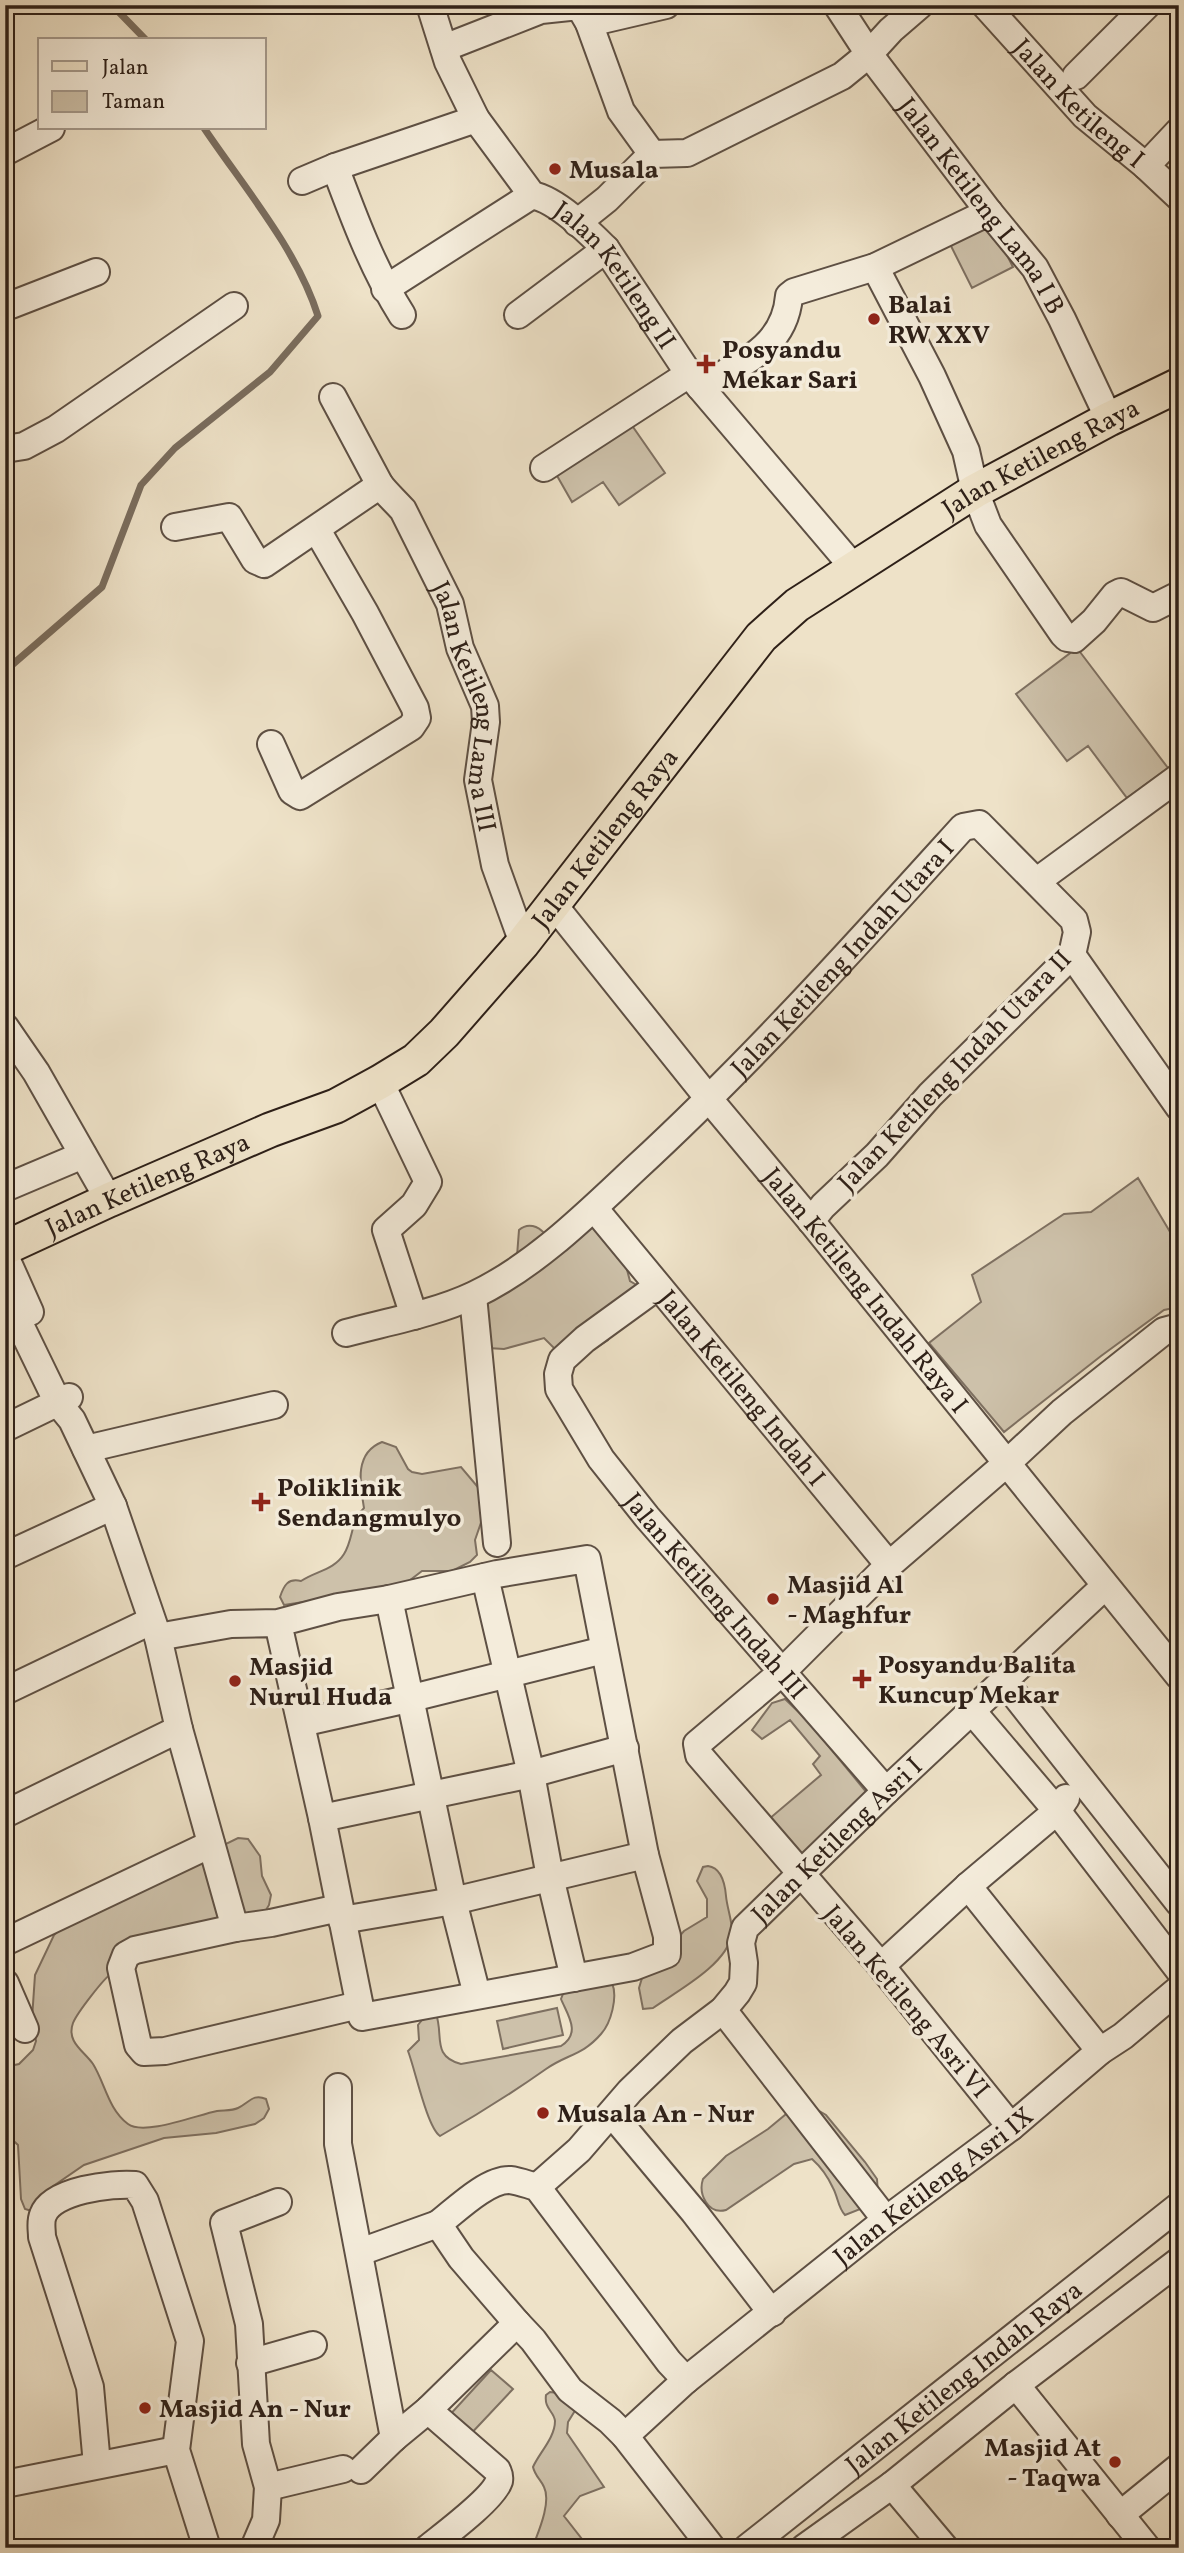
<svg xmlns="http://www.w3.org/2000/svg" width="1184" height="2553" font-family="Vollkorn,serif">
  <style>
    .green { fill: #cdc1aa; stroke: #7e7061; stroke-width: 2 }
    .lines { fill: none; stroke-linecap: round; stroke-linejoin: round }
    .stream { stroke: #7a6d5e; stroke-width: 7 }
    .minor-casing { stroke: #5e5044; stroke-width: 30 }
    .major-casing { stroke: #2e2018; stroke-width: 37 }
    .minor { stroke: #f4ecdb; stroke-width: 26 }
    .major { stroke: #eee2c8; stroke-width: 33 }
    .poi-dot { fill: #8f2418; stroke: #f4ecdb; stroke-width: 2.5 }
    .labels { text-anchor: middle; stroke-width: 7; stroke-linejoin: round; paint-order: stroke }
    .street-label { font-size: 26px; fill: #2e2018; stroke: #f4ecdb }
    .poi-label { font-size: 26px; font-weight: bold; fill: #2e2018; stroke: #f4ecdb; text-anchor: start }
  </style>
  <rect width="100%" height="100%" fill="#eee2c8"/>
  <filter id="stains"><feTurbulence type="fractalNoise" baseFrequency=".00286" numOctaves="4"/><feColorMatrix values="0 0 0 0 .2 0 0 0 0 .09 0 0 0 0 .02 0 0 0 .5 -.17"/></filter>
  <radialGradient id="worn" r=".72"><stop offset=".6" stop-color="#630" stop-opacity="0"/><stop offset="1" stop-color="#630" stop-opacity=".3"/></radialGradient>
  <path class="green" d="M988 218 1013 267 972 288 947 238Z
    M626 422 633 427 665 473 619 505 603 482 572 502 556 474Z
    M1077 648 1168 768 1127 798 1088 746 1067 761 1016 694Z
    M1138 1178 1179 1247V1307L1164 1310 1101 1356 1004 1432 929 1343 981 1302 972 1275 1064 1214 1091 1212Z
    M594 1222 626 1266 630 1281 640 1287 608 1340 594 1349 559 1353 544 1338 504 1349 488 1348 483 1334 491 1274 517 1256 519 1230C528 1222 538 1226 545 1234Z
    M382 1442 396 1447 408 1469 412 1472 422 1474 461 1467 482 1492 484 1514 475 1540 477 1555 470 1562 452 1571H422L401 1587 284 1605 280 1597C284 1585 288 1578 301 1581 316 1571 334 1570 344 1554 354 1538 350 1521 364 1508 360 1484 354 1453 382 1442Z
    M785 1699 807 1720 872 1799 804 1861 769 1819 821 1775 813 1764 820 1756 790 1720 762 1739 752 1730 772 1703Z
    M238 1838 248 1839 260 1856 262 1876 271 1895 269 1905 263 1915 112 1973C104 1978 77 2013 73 2023 66 2042 84 2051 93 2064 105 2083 108 2109 128 2124 144 2136 197 2115 217 2111 224 2110 232 2111 238 2108 249 2103 253 2093 266 2099L269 2109 264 2118 255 2124 216 2133 164 2138 84 2165 52 2187 35 2212 25 2209 21 2199 18 2145 5 2133V2067L19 2064 33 2050 36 2041 32 2019 35 1975 54 1935 70 1920Z
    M708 1866C722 1868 725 1884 726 1896 727 1908 733 1923 732 1934 727 1965 677 1991 653 2008L643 2009 639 1988 642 1978 684 1931 707 1917V1899L697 1881 703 1867Z
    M612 1983C618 1997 611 2023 601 2034 582 2056 567 2054 546 2069 512 2093 477 2115 440 2136 427 2127 415 2069 408 2051L419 2040 418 2025 422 2020 436 2014C444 2035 431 2056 461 2064L561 2046C582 2033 567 2014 561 1999L565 1989Z
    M557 2008 563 2035 503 2049 497 2021Z
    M809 2105 826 2115 865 2162 877 2179 878 2194 863 2208 845 2215C838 2208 838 2197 833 2188 828 2177 821 2167 812 2159L794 2164 726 2210C708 2215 698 2194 703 2179L726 2156 768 2129 791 2110Z
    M491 2370 513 2389 466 2439 446 2419Z
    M550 2392 565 2394 576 2409 568 2422 567 2433 604 2487 580 2496 564 2516 589 2548H518L523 2543 535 2541C540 2528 551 2501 544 2487 541 2480 535 2476 533 2467 539 2453 555 2438 555 2421 554 2411 544 2409 546 2395Z"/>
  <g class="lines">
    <path class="stream" d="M112 5 146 40
      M5 671 102 587 141 485 175 448 270 372 318 316C297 249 243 186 204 128"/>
    <defs>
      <g id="minor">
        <path id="s1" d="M430 5 448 62 476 119 532 195C557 200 588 231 606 249L689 374 854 568"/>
        <path id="s2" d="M837 5 869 54 989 212 1035 268 1062 319 1109 419"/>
        <path id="s3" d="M985 5 1085 116 1146 166 1179 197"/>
        <path d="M589 23 666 5"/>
        <path d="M444 48 541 10 579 6 589 23 621 111 652 154"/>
        <path d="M1076 76 1147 5"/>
        <path d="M5 152 51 128"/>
        <path d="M1146 166 1179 131"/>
        <path d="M335 167C354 218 373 269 402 315"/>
        <path d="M302 181 335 167 476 119"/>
        <path d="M577 223 607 199 652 154 687 153 842 76 869 54 891 30 920 5"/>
        <path d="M875 267 932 376 966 451 975 491 988 525 1063 634 1067 638 1074 639 1094 621 1115 595 1121 592 1153 608 1179 595"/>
        <path d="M385 289 532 195"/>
        <path d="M5 304 11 305 96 272"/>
        <path d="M518 315 606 249"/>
        <path d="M700 387C740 364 785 348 789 296L794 292 875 267 989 212"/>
        <path d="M333 397 380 485"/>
        <path d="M5 449 24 446 56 429 234 306"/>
        <path d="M544 468 689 374"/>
        <path id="s4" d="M175 527 229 517 255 560 264 564 380 485C387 494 395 501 403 510L450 604 460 648 485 706 486 722 478 780 495 865 523 943"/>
        <path d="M271 744 292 791 300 796 411 727 417 718 415 708 365 613 317 530"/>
        <path d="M1037 881 1179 777"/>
        <path id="s5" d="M553 904 709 1099 811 1221 1179 1676"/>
        <path d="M1072 955 1179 1107"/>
        <path d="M5 1027 36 1072 109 1200"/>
        <path d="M380 1082 428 1182 414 1205 386 1230 414 1316"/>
        <path d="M5 1188 83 1155"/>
        <path id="s6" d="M594 1208 889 1565"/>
        <path d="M5 1256 30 1312"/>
        <path id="s7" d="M658 1286 585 1339 562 1360 558 1374 559 1389 601 1459 647 1517 886 1791"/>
        <path d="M5 1294 58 1403 72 1420 113 1506 158 1637 179 1729 235 1928 271 1923 339 1908"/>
        <path d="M473 1296 497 1543"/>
        <path id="s8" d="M346 1333C387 1322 436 1313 474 1295 535 1266 587 1214 636 1168 752 1061 857 944 963 827L979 824 1074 920 1077 932 1072 955 930 1095 877 1155 823 1206 811 1221"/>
        <path d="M5 1428 69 1397"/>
        <path d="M86 1449 274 1405"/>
        <path d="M5 1556 113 1506"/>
        <path d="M485 1577 531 1774 550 1877 574 1978"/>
        <path d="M389 1599 453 1901 477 1995"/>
        <path d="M158 1637 231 1624 278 1623 338 1607 389 1599 497 1574 587 1559 645 1855 667 1936V1954L633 1967 362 2017 322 1818 278 1623"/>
        <path d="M1004 1681 1179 1903"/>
        <path d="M5 1691 151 1621"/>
        <path d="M972 1711 1057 1811 1179 1970"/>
        <path d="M301 1723 412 1698 604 1650"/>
        <path d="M5 1814 179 1729"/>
        <path d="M322 1818 531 1774 625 1748"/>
        <path d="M968 1886 1100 2051"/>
        <path d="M342 1920 453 1901 645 1855"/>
        <path d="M235 1928 135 1950 126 1955 121 1968 138 2045 144 2052 165 2051 359 2005"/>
        <path d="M5 1942 211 1844"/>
        <path d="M881 1966 968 1886 1057 1811 1066 1798"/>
        <path d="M5 1983 25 2029"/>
        <path d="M723 2010 886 2220"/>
        <path d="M338 2087V2144L394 2438"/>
        <path d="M612 2114 694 2212 772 2313"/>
        <path d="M1011 2127 881 1966 699 1755 697 1744 781 1673 889 1565 1007 1463 1062 1412 1164 1331 1179 1327"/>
        <path id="s9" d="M537 2187 579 2150 630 2091 682 2041 723 2010 737 1993 743 1983 744 1963 741 1943 745 1928 886 1791 1105 1586"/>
        <path d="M438 2224C455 2211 487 2179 510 2180 519 2181 529 2185 537 2187L669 2362 686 2380"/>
        <path d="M360 2252 438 2224 461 2258 517 2323 533 2340 570 2390 610 2421 625 2436 712 2548"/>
        <path d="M250 2363 313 2345"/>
        <path d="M1016 2385 1147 2548"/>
        <path d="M428 2410 497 2470C499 2475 500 2475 499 2481 493 2499 444 2535 428 2548"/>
        <path id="s10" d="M625 2436 686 2380 886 2220 1011 2127 1100 2051 1123 2036 1179 1989"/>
        <path d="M97 2465 90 2387 42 2237C42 2230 40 2222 43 2215 52 2190 112 2183 135 2185L145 2201 190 2341 176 2450 207 2548"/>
        <path d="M361 2470 394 2438 428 2410 517 2323"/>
        <path d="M5 2484 176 2450"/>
        <path d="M892 2485 945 2548"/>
        <path d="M268 2487 343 2469"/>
        <path d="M1120 2515 1179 2467"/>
        <path d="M254 2548 266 2520 268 2487 256 2444 249 2324 224 2223 278 2202"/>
        <path id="s11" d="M747 2548 1179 2206"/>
        <path d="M804 2548 892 2485 1016 2385 1179 2261"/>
      </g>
      <g id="major">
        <path id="s12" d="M5 1248 109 1200 270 1130 336 1106 380 1082 416 1060 444 1033 523 943 761 637 797 605 975 491 1109 419 1179 385"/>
      </g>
    </defs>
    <use href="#minor" class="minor-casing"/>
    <use href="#major" class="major-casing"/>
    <use href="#minor" class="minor"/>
    <use href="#major" class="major"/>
  </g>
  <g class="poi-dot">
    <circle cx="555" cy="169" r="7"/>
    <circle cx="874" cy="319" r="7"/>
    <path d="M702.5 353.5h7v7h7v7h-7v7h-7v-7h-7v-7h7z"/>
    <path d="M257.5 1491.5h7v7h7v7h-7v7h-7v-7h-7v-7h7z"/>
    <circle cx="773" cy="1599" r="7"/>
    <path d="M858.5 1668.5h7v7h7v7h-7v7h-7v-7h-7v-7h7z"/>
    <circle cx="235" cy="1681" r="7"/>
    <circle cx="543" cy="2113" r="7"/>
    <circle cx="145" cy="2408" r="7"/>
    <circle cx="1115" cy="2462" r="7"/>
  </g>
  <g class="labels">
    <g class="street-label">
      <text dy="9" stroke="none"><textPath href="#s3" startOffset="136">Jalan Ketileng I</textPath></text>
      <text dy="9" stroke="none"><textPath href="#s2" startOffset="248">Jalan Ketileng Lama I B</textPath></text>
      <text dy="9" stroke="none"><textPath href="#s1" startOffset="336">Jalan Ketileng II</textPath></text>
      <text dy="9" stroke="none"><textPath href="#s12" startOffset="1332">Jalan Ketileng Raya</textPath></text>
      <text dy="9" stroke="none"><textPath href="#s4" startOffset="500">Jalan Ketileng Lama III</textPath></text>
      <text dy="9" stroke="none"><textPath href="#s12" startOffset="744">Jalan Ketileng Raya</textPath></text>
      <text dy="9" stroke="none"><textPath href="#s8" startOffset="635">Jalan Ketileng Indah Utara I</textPath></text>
      <text transform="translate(954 1070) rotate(-46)" y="9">Jalan Ketileng Indah Utara II</text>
      <text dy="9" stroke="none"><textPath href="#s12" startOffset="156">Jalan Ketileng Raya</textPath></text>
      <text dy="9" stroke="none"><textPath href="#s5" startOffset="497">Jalan Ketileng Indah Raya I</textPath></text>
      <text dy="9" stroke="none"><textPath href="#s6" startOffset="233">Jalan Ketileng Indah I</textPath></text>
      <text dy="9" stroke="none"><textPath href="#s7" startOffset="411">Jalan Ketileng Indah III</textPath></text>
      <text dy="9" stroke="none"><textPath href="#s9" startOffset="474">Jalan Ketileng Asri I</textPath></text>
      <text transform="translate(907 2001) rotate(50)" y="9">Jalan Ketileng Asri VI</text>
      <text dy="9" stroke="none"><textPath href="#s10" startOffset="397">Jalan Ketileng Asri IX</textPath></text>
      <text dy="9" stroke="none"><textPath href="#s11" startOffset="276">Jalan Ketileng Indah Raya</textPath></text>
    </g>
    <g class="poi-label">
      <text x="569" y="178">Musala</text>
      <text x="888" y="313">Balai<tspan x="888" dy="30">RW XXV</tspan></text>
      <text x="722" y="358">Posyandu<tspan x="722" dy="30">Mekar Sari</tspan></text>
      <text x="277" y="1496">Poliklinik<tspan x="277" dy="30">Sendangmulyo</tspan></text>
      <text x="787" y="1593">Masjid Al<tspan x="787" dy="30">- Maghfur</tspan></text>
      <text x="878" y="1673">Posyandu Balita<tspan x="878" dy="30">Kuncup Mekar</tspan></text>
      <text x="249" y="1675">Masjid<tspan x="249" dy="30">Nurul Huda</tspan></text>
      <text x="557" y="2122">Musala An - Nur</text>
      <text x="159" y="2417">Masjid An - Nur</text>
      <text x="1101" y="2456" text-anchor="end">Masjid At<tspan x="1101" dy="30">- Taqwa</tspan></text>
    </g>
  </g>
  <rect width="1184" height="2553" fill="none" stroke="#eee2c8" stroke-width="28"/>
  <rect x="7" y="7" width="1170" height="2539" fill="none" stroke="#2e2018" stroke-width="3.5"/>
  <rect x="14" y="14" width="1156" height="2525" fill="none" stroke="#2e2018" stroke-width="2"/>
  <rect x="38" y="38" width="228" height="91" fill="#f4ecdb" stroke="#a59a8d" stroke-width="2"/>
  <rect x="52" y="61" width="35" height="10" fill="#eee2c8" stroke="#a59a8d" stroke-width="2"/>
  <text x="102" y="74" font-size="21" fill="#2e2018">Jalan</text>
  <rect x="52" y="91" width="35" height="21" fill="#cdc1aa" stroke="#a59a8d" stroke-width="2"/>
  <text x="102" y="108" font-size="21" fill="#2e2018">Taman</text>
  <rect width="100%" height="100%" filter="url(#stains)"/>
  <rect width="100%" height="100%" fill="url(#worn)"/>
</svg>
